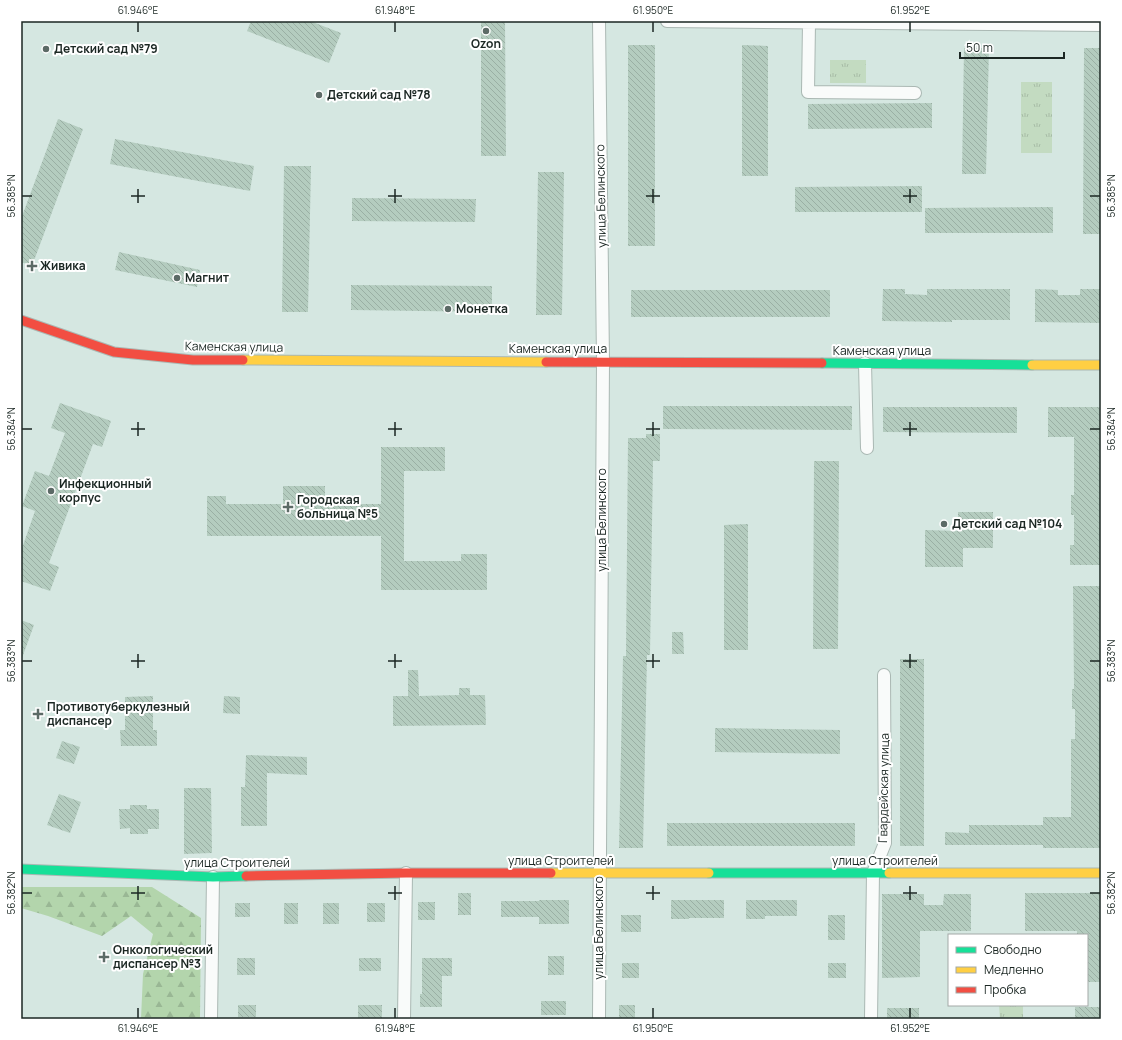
<svg xmlns="http://www.w3.org/2000/svg" width="1122" height="1040" font-family="Manrope,sans-serif">
  <style>
    .grass { fill: url(#grass-tufts) }
    .forest { fill: url(#forest-firs) }
    .building { fill: url(#building-back-hatch) }
    .lines { fill: none; stroke-linecap: round; stroke-linejoin: round }
    .street-casing { stroke: #aab8b3; stroke-width: 14 }
    .fast-casing { stroke: #aab8b3; stroke-width: 11 }
    .slow-casing { stroke: #aab8b3; stroke-width: 11 }
    .jam-casing { stroke: #aab8b3; stroke-width: 11 }
    .street { stroke: #f9fbfa; stroke-width: 12 }
    .fast { stroke: #16e098; stroke-width: 9 }
    .slow { stroke: #ffcf43; stroke-width: 9 }
    .jam { stroke: #f24e42; stroke-width: 9 }
    .ticks { fill: none; stroke: #1b2723; stroke-width: 1.5 }
    .poi-dot { fill: #5c6a66; stroke: #fff; stroke-width: 1.5 }
    .labels { text-anchor: middle; stroke-width: 4; stroke-linejoin: round; paint-order: stroke }
    .poi-label { font-size: 12px; font-weight: bold; fill: #1b2723; stroke: #fff; text-anchor: start }
    .street-label { font-size: 12px; fill: #1b2723; stroke: #fff }
    .neatline { fill: none; stroke: #1b2723; stroke-width: 1.5 }
    .ticks-label { font-size: 10px; text-anchor: middle; fill: #1b2723 }
  </style>
  <defs>
    <pattern id="grass-tufts" width="24" height="20" patternUnits="userSpaceOnUse"><rect width="24" height="20" fill="#c3dbc1"/><path d="M3 7l-1-3M5 7V3M7 7l1-3M15 17l-1-3M17 17v-4M19 17l1-3" fill="none" stroke="#a7bca6"/></pattern>
    <pattern id="forest-firs" width="22" height="20" patternUnits="userSpaceOnUse"><rect width="22" height="20" fill="#b3d5ac"/><path d="M5 1l3.5 6h-7zM16 11l3.5 6h-7z" fill="#99b794"/></pattern>
    <pattern id="building-back-hatch" width="6" height="6" patternUnits="userSpaceOnUse"><rect width="6" height="6" fill="#b4ccbf"/><path d="M-1 5l2 2M0 0l6 6M5-1l2 2" fill="none" stroke="#9aafa4"/></pattern>
  </defs>
  <rect width="100%" height="100%" fill="#d5e7e1"/>
  <path class="grass" d="M830 60H866V83H830Z
    M1021 82H1052V153H1021Z
    M999 1005H1023V1019H1000Z"/>
  <path class="forest" d="M21 887H152L201 918 200 1019H141L143 974 153 934 131 916 102 936 48 916 21 908Z"/>
  <path class="building" d="M251 21H310L341 33 329 63 247 31Z
    M481 21H505L506 156H481Z
    M628 45H655V246H628Z
    M742 45 768 46V176H742Z
    M964 48H989L986 174H962Z
    M1084 48H1101V234H1083Z
    M932 103V128L808 129V104Z
    M58 119 83 129 32 266 21 262V219Z
    M115 139 254 166 250 191 110 164Z
    M284 166H311L308 312H282Z
    M538 172H564L562 315H536Z
    M922 186V212H795V187Z
    M352 198 476 199 475 222 352 221Z
    M1053 207V233H925V208Z
    M119 252 200 270 197 287 115 270Z
    M351 285 492 286V312L351 310Z
    M883 289H905V294L927 295V289H1010V320H952V322L882 321Z
    M1035 289 1058 290V295H1080V289H1101V323L1035 322Z
    M631 290H830V317H631Z
    M60 403 111 421 102 447 93 444 49 563 59 567 50 591 21 581V551L35 511 22 506 35 471 49 476 65 433 51 428Z
    M663 406H852V430L663 429Z
    M883 407H1017V433L883 432Z
    M1048 407H1101V565H1070V545H1074V515H1071V495H1074V437H1048Z
    M646 434H660V461H653L650 655H647L643 848H619L623 656H626L628 438H646Z
    M381 447H445V471H404V561H461V554H487V590H381V536H207V496H226V504H283V486H325V504H381Z
    M814 461H839L838 649H813Z
    M958 512H993V548H963V567H925V530L958 531Z
    M748 524V650H724V525Z
    M1073 586H1101V848H1043V845H945V832L969 833V825H1043V817H1071V739H1075V709H1072V689H1074Z
    M21 620 34 625 22 658H21Z
    M672 632H683L684 654H672Z
    M900 659H924V846H900Z
    M408 670H418L419 696 459 695V688H470V695H485L486 725 393 726V696H408Z
    M153 696V730H157V746H121L120 730H125V697Z
    M224 696 240 697V714L223 713Z
    M715 728 840 730V754L715 752Z
    M62 741 80 747 74 764 56 758Z
    M246 755 307 757V775L267 773V826H241V787H245Z
    M184 788H211L212 853 184 854Z
    M59 794 81 802 70 833 47 825Z
    M130 805H147V809H159V829H148V834H130V828L120 829 119 809H130Z
    M667 823H855V846H667Z
    M458 893H471V915H458Z
    M1025 893H1101V982H1087V935H1077V931H1025Z
    M882 894H924V905H943L944 894H971V931H920V977L882 978Z
    M539 900H569V924H539V917H501V901H539Z
    M671 900H724V918H689V919H671Z
    M746 900H797V916H765V919H746Z
    M418 902H435V920H418Z
    M235 903H250V917H235Z
    M284 903H298V924H284Z
    M323 903H339V924H323Z
    M367 903H385V922H367Z
    M621 915H641V932H621Z
    M828 915H845V940H828Z
    M548 956H564V975H548Z
    M237 958H255V975H237Z
    M359 958H381V971H359Z
    M422 958H452V976H442V1007H420V994H422Z
    M622 963H639V978H622Z
    M828 963H846V978H828Z
    M541 1001H566V1015H541Z
    M238 1005H256V1017H238Z
    M358 1005H382V1019H358Z
    M619 1005H635V1019H619Z
    M1075 1007H1101V1019H1075Z
    M887 1008H919V1019H887Z"/>
  <g class="lines">
    <defs>
      <path id="street" d="M667 21 1101 25
        M809 23 808 92 915 93
        M865 363 867 448
        M211 1019 213 877
        M404 1019 406 873
        M599 1019 603 361 599 21
        M871 1019 873 873 885 843 884 675"/>
      <path id="fast" d="M822 363 1032 365
        M21 869 213 877 246 876
        M709 873H889"/>
      <path id="slow" d="M243 360 546 362
        M1032 365H1101
        M551 873H709
        M889 873H1101"/>
      <path id="jam" d="M21 320 114 352 193 360H243
        M546 362 822 363
        M246 876 406 873H551"/>
    </defs>
    <use href="#street" class="street-casing"/>
    <use href="#fast" class="fast-casing"/>
    <use href="#slow" class="slow-casing"/>
    <use href="#jam" class="jam-casing"/>
    <use href="#street" class="street"/>
    <use href="#fast" class="fast"/>
    <use href="#slow" class="slow"/>
    <use href="#jam" class="jam"/>
  </g>
  <path class="ticks" d="M138 22V32M395 22V32M653 22V32M910 22V32M138 189V203M395 189V203M653 189V203M910 189V203M22 196H32M131 196H145M388 196H402M646 196H660M903 196H917M1090 196H1100M138 422V436M395 422V436M653 422V436M910 422V436M22 429H32M131 429H145M388 429H402M646 429H660M903 429H917M1090 429H1100M138 654V668M395 654V668M653 654V668M910 654V668M22 661H32M131 661H145M388 661H402M646 661H660M903 661H917M1090 661H1100M138 886V900M395 886V900M653 886V900M910 886V900M22 893H32M131 893H145M388 893H402M646 893H660M903 893H917M1090 893H1100M138 1008V1018M395 1008V1018M653 1008V1018M910 1008V1018"/>
  <g class="poi-dot">
    <circle cx="486" cy="31" r="4"/>
    <circle cx="46" cy="49" r="4"/>
    <circle cx="319" cy="95" r="4"/>
    <path d="M30 260h4v4h4v4h-4v4h-4v-4h-4v-4h4z"/>
    <circle cx="177" cy="278" r="4"/>
    <circle cx="448" cy="309" r="4"/>
    <circle cx="51" cy="491" r="4"/>
    <path d="M286 501h4v4h4v4h-4v4h-4v-4h-4v-4h4z"/>
    <circle cx="944" cy="524" r="4"/>
    <path d="M36 708h4v4h4v4h-4v4h-4v-4h-4v-4h4z"/>
    <path d="M102 951h4v4h4v4h-4v4h-4v-4h-4v-4h4z"/>
  </g>
  <g class="labels">
    <g class="poi-label">
      <text x="486" y="48" text-anchor="middle">Ozon</text>
      <text x="54" y="53">Детский сад №79</text>
      <text x="327" y="99">Детский сад №78</text>
      <text x="40" y="270">Живика</text>
      <text x="185" y="282">Магнит</text>
      <text x="456" y="313">Монетка</text>
      <text x="59" y="488">Инфекционный<tspan x="59" dy="14">корпус</tspan></text>
      <text x="297" y="504">Городская<tspan x="297" dy="14">больница №5</tspan></text>
      <text x="952" y="528">Детский сад №104</text>
      <text x="47" y="711">Противотуберкулезный<tspan x="47" dy="14">диспансер</tspan></text>
      <text x="113" y="954">Онкологический<tspan x="113" dy="14">диспансер №3</tspan></text>
    </g>
    <g class="street-label">
      <text transform="translate(601 196) rotate(-91)" y="4">улица Белинского</text>
      <text transform="translate(234 347) rotate(1)" y="4">Каменская улица</text>
      <text x="558" y="353">Каменская улица</text>
      <text x="882" y="355">Каменская улица</text>
      <text transform="translate(602 520) rotate(-90)" y="4">улица Белинского</text>
      <text transform="translate(884 788) rotate(-89)" y="4">Гвардейская улица</text>
      <text x="561" y="865">улица Строителей</text>
      <text x="885" y="865">улица Строителей</text>
      <text x="237" y="867">улица Строителей</text>
      <text transform="translate(599 928) rotate(-90)" y="4">улица Белинского</text>
    </g>
  </g>
  <rect width="1122" height="1040" fill="none" stroke="#ffffff" stroke-width="44"/>
  <rect x="948" y="934" width="140" height="72" fill="#ffffff" stroke="#a4a9a7"/>
  <rect x="956" y="947" width="20" height="6" fill="#16e098" stroke="#a4a9a7"/>
  <text x="984" y="954" font-size="12" fill="#1b2723">Свободно</text>
  <rect x="956" y="967" width="20" height="6" fill="#ffcf43" stroke="#a4a9a7"/>
  <text x="984" y="974" font-size="12" fill="#1b2723">Медленно</text>
  <rect x="956" y="987" width="20" height="6" fill="#f24e42" stroke="#a4a9a7"/>
  <text x="984" y="994" font-size="12" fill="#1b2723">Пробка</text>
  <path d="M960 52v6h104v-6" fill="none" stroke="#1b2723" stroke-width="2"/>
  <text x="966" y="52" font-size="12" fill="#1b2723" stroke="#ffffff" stroke-width="3" paint-order="stroke">50 m</text>
  <rect x="22" y="22" width="1078" height="996" class="neatline"/>
  <g class="ticks-label">
    <text x="138" y="14">61.946°E</text>
    <text x="395" y="14">61.948°E</text>
    <text x="653" y="14">61.950°E</text>
    <text x="910" y="14">61.952°E</text>
    <text transform="translate(11 196) rotate(-90)" y="4">56.385°N</text>
    <text transform="translate(1111 196) rotate(-90)" y="4">56.385°N</text>
    <text transform="translate(11 429) rotate(-90)" y="4">56.384°N</text>
    <text transform="translate(1111 429) rotate(-90)" y="4">56.384°N</text>
    <text transform="translate(11 661) rotate(-90)" y="4">56.383°N</text>
    <text transform="translate(1111 661) rotate(-90)" y="4">56.383°N</text>
    <text transform="translate(11 893) rotate(-90)" y="4">56.382°N</text>
    <text transform="translate(1111 893) rotate(-90)" y="4">56.382°N</text>
    <text x="138" y="1032">61.946°E</text>
    <text x="395" y="1032">61.948°E</text>
    <text x="653" y="1032">61.950°E</text>
    <text x="910" y="1032">61.952°E</text>
  </g>
</svg>
